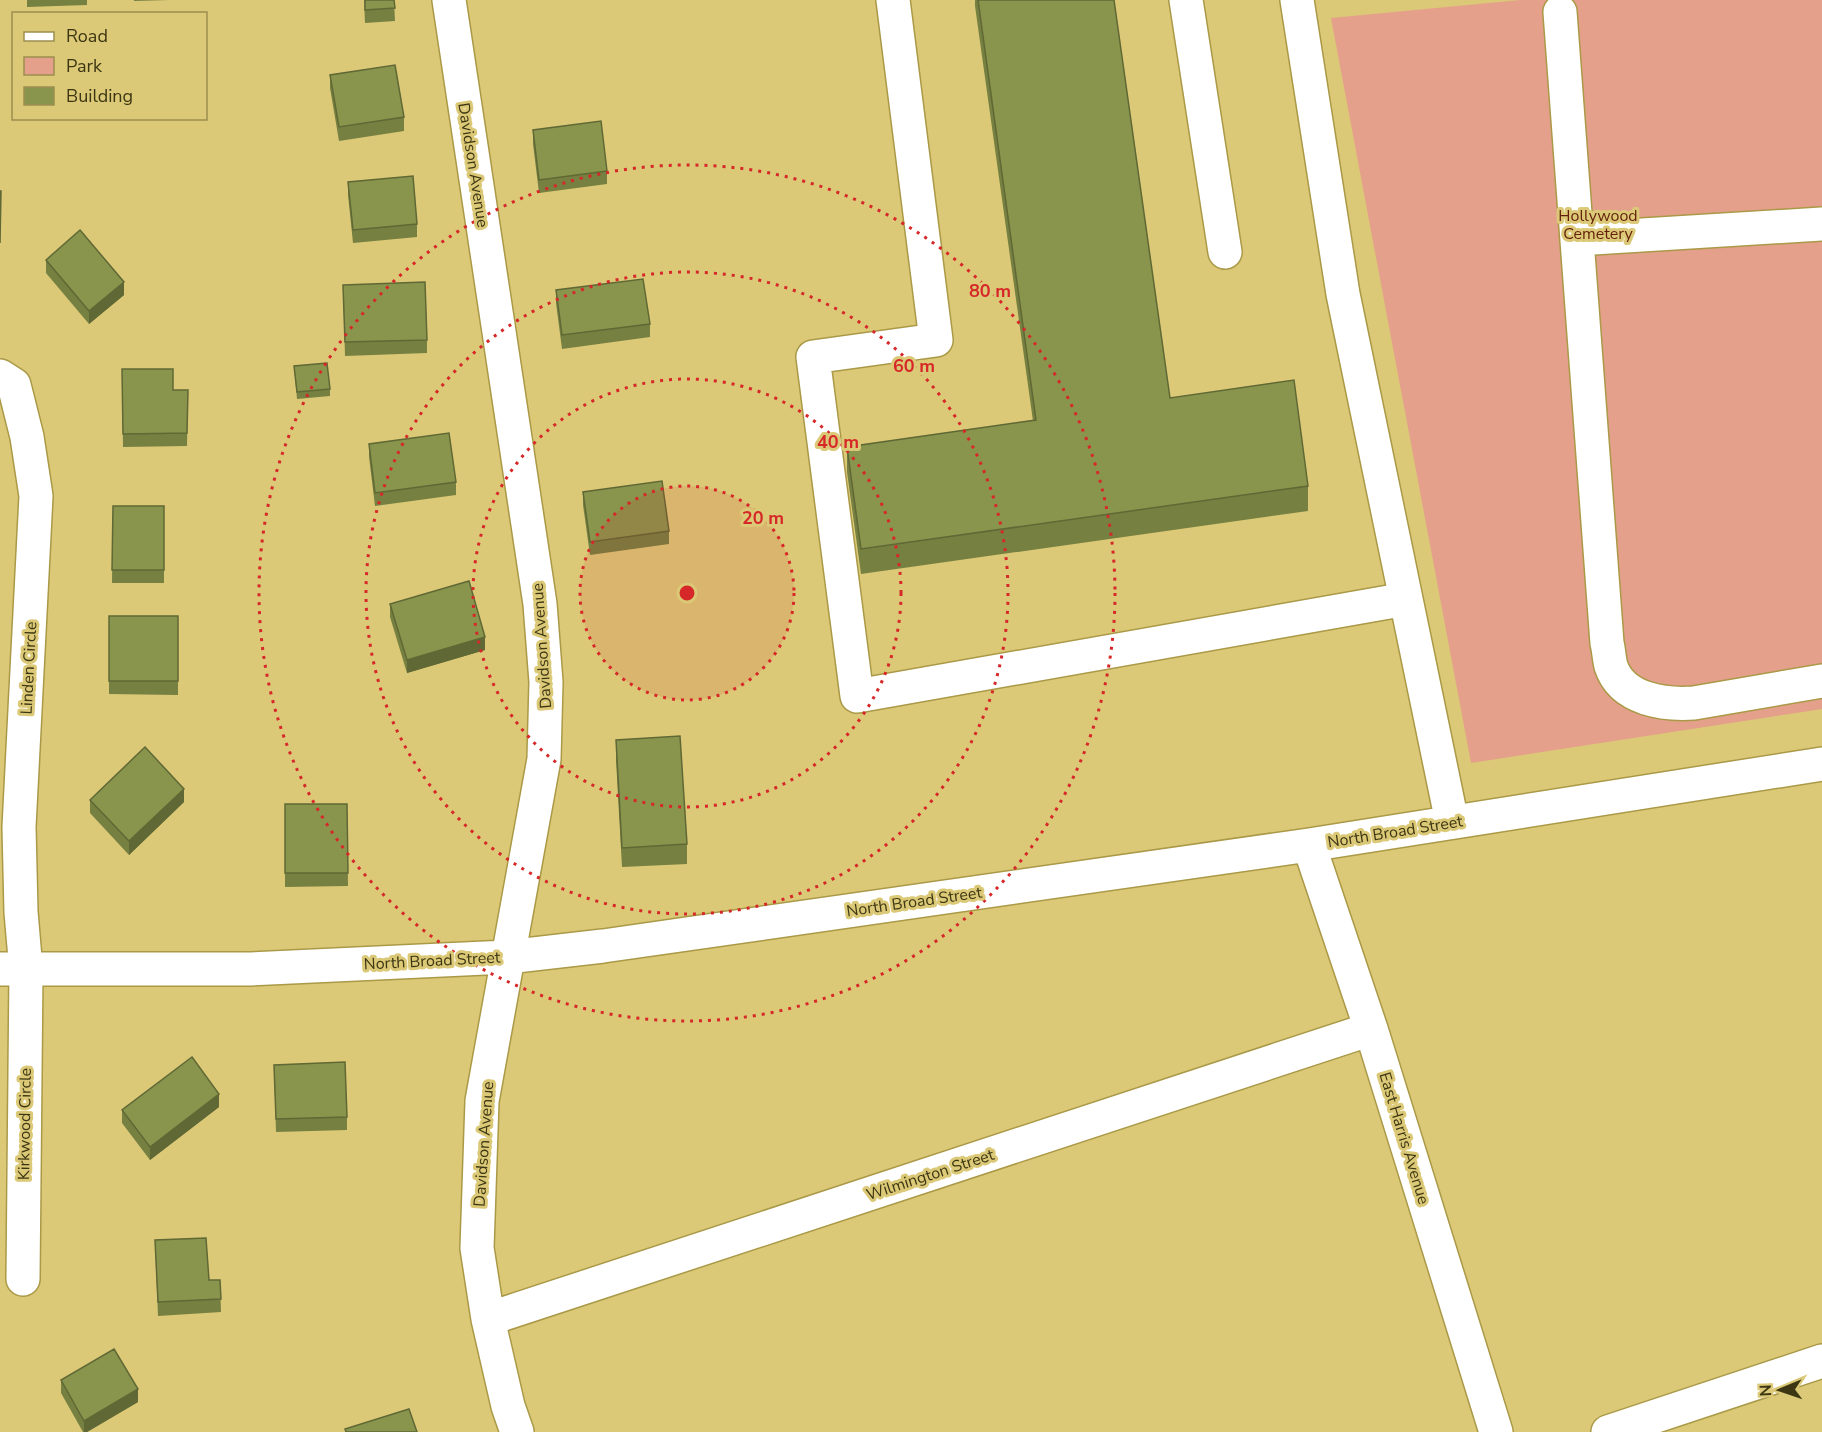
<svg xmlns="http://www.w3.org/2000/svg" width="1822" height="1432" font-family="'Nunito Sans',sans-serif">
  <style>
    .green { fill: #e5a08b }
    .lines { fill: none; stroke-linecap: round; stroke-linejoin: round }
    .minor-casing { stroke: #aa9947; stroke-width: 36 }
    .minor { stroke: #fff; stroke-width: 33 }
    .wall { fill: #768041 }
    .shaded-wall { fill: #606835 }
    .building { fill: #89954c; stroke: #606835; stroke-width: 1.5 }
    .ring { fill: none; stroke: #d62828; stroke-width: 3; stroke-dasharray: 3 6 }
    .labels { text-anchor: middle; stroke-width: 6; stroke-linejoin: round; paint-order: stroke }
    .street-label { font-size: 16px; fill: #3d3613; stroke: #dbc977 }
    .park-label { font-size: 16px; fill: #631f09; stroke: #dbc977 }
    .centre { fill: #d62828; stroke: #dbc977; stroke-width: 3 }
    .ring-label { font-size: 18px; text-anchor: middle; font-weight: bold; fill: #d62828; stroke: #dbc977; stroke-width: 6; stroke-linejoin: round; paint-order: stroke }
  </style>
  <rect width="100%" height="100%" fill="#dbc977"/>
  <path class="green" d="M1520 0H1822V709L1471 763 1331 18Z"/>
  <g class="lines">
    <defs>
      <path id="minor" d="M449 0 540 604 546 682 544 759 482 1101 477 1248 488 1319 508 1406 517 1432
        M893 0 936 340 813 357 857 696 1406 599
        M1186 0 1225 252
        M1297 0 1343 294 1452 822
        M1560 12 1607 643C1609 651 1609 659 1611 666 1622 700 1665 705 1694 703L1822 681
        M1577 239 1822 224
        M0 376 14 385 27 437 36 496 19 827 21 912 26 970 23 1279
        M1309 845 1371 1029 1496 1432
        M0 969H250L507 957 603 946 1309 845 1822 764
        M488 1319 1371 1029
        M1608 1432 1822 1361"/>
    </defs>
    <use href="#minor" class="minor-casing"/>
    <use href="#minor" class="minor"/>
  </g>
  <path class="wall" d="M27 0H87V5L27 7Z
    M134 0H169L134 1Z
    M364 0H394L395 21 365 23Z
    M975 0H1114L1170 398 1308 486V511L861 574 847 472V447L1033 421 975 6Z
    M330 75 404 117V131L339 141 330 88Z
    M533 130 607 171V184L539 193 533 144Z
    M348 182 417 224V237L353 243 348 195Z
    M46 260 124 295 89 324 46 273Z
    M343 285 427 340V353L345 356Z
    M556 290 650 324V337L562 349 556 303Z
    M294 366 330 389V396L297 399Z
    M122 369 173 390H188L187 446 123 447Z
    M369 444 456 482V495L375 506 369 457Z
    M583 492 669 531V544L590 555 583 505Z
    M113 506H164V583H112Z
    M390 604 485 650 407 673 390 617Z
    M109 616H178V695L109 694Z
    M616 740 687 844V864L622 867 616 760Z
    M90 800 184 802 129 855 90 813Z
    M285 804H347L348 886 285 887Z
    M274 1065 347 1117V1130L276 1132Z
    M219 1107 150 1160 122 1123V1110Z
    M155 1240 209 1280H220L221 1312 158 1316Z
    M61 1380 138 1402 87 1432H83L61 1393Z"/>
  <path class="shaded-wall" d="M124 282V295L89 324V311Z
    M485 637V650L407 673V660Z
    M184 789V802L129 855V841Z
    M219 1094V1107L150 1160V1147Z
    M138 1389V1402L87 1432H84V1421Z"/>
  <path class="building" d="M365 0H394L395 8 365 10Z
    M978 0H1114L1170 398 1294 380 1308 486 861 549 847 447 1036 420Z
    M395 65 404 117 339 127 330 75Z
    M601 121 607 171 539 180 533 130Z
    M413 176 417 224 353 230 348 182Z
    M0 191H1L0 243Z
    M80 230 124 282 89 311 46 260Z
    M643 279 650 324 562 335 556 290Z
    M425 282 427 340 345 342 343 285Z
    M327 363 330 389 297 392 294 366Z
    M122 369H173V390H188L187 433 123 434Z
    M449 433 456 482 375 493 369 444Z
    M662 481 669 531 590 542 583 492Z
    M113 506H164V570H112Z
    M469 581 485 637 407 660 390 604Z
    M109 616H178V681H109Z
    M680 736 687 844 622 848 616 740Z
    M145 747 184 789 129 841 90 800Z
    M285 804H347L348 873H285Z
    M192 1057 219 1094 150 1147 122 1110Z
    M345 1062 347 1117 276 1119 274 1065Z
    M206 1238 209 1280H220L221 1299 158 1302 155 1240Z
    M114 1349 138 1389 84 1421 61 1380Z
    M409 1409 417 1432H346L345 1429Z"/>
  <circle cx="687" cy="593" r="107" fill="#d62828" fill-opacity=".12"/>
  <g class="ring">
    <circle cx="687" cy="593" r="107"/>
    <circle cx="687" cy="593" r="214"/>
    <circle cx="687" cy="593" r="321"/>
    <circle cx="687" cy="593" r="428"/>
  </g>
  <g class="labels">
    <g class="street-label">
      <text transform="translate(474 165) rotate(81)" y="6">Davidson Avenue</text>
      <text transform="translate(541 646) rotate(-94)" y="6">Davidson Avenue</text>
      <text transform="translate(28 668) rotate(-87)" y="6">Linden Circle</text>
      <text transform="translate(1395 831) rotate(-9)" y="6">North Broad Street</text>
      <text transform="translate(914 901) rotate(-8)" y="6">North Broad Street</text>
      <text transform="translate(432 960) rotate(-3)" y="6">North Broad Street</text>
      <text transform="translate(24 1124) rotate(-89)" y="6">Kirkwood Circle</text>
      <text transform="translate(1405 1138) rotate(73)" y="6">East Harris Avenue</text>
      <text transform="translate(483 1144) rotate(-86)" y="6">Davidson Avenue</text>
      <text transform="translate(930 1174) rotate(-18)" y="6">Wilmington Street</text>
    </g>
    <g class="park-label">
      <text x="1598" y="221">Hollywood<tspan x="1598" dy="18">Cemetery</tspan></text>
    </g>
  </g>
  <circle cx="687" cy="593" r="9" class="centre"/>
  <g class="ring-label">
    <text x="990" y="297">80 m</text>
    <text x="914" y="372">60 m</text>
    <text x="838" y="448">40 m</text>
    <text x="763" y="524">20 m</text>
  </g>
  <rect x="12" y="12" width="195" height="108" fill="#dbc977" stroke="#9c8e4f" stroke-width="1.5"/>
  <rect x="24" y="32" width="30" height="9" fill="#ffffff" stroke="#9c8e4f" stroke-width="1.5"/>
  <text x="66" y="42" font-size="18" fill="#3d3613">Road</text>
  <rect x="24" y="57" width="30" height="18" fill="#e5a08b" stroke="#9c8e4f" stroke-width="1.5"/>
  <text x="66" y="72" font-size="18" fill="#3d3613">Park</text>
  <rect x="24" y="87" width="30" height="18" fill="#89954c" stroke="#9c8e4f" stroke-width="1.5"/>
  <text x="66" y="102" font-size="18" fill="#3d3613">Building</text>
  <g transform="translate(1780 1390) rotate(268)" stroke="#dbc977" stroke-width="4.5" paint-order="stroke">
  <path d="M0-4.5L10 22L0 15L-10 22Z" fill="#3d3613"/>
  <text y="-9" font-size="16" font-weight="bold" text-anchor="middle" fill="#3d3613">N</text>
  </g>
</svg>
